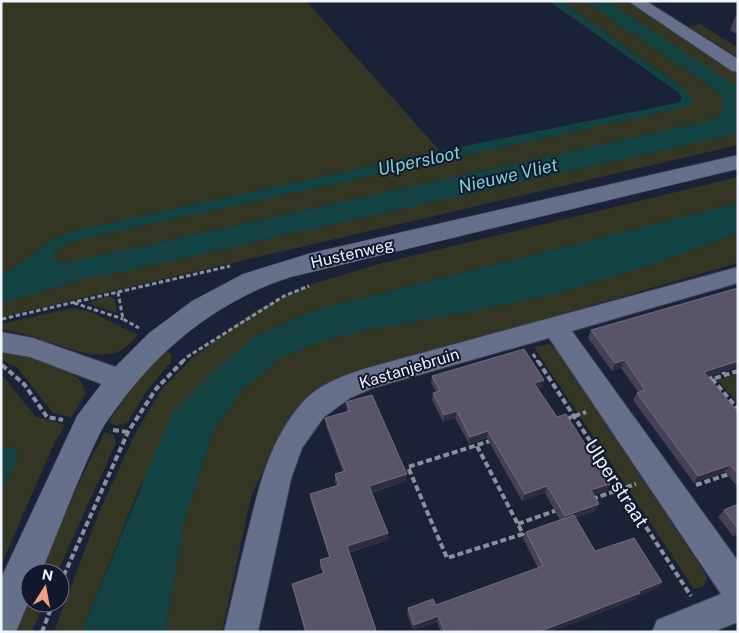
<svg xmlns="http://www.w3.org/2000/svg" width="739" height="633" font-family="'Public Sans',sans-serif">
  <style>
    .green { fill: #333623 }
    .water { fill: #134243 }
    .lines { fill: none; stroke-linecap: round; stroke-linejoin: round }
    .street-casing { stroke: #383d50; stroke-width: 2 }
    .secondary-casing { stroke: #383d50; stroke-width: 1 }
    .path-far1 { stroke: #8a909f; stroke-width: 3; stroke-dasharray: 4.5 2.5; stroke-linecap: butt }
    .path { stroke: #8a909f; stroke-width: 4; stroke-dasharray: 6 3; stroke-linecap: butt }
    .street { fill: #65708b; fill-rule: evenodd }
    .secondary { fill: #65708b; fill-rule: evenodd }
    .wall { fill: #474058 }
    .shaded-wall { fill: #2d2c44 }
    .building { fill: #59546a; stroke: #706d81 }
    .labels { text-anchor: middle; stroke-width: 4; stroke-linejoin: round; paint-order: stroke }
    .street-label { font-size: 16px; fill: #eff3fc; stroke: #11182e }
    .water-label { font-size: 18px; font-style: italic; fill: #80d2d3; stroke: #11182e }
    .near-street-label { font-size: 19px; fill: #eff3fc; stroke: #11182e }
  </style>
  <rect width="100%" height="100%" fill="#1a2238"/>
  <path class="green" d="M1 1H306L440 151 77 230 55 238 1 277Z
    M561 1H585L716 90C732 107 722 116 704 122L64 263 53 260C56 245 70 243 82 239L687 107 688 92Z
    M607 1H627L738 73V88Z
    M700 24 738 48V57L689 27Z
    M738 132V145L1 317V304L97 275H108L722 137Z
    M738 177V203L312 311 254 337 141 484 82 632H54L99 512 135 434 161 390 191 359 253 312 312 284 379 264Z
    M738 233V263L417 356 289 426 273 449 251 497 222 632H165L184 523 213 431 242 390 278 359 320 342 372 329 469 312 559 293 654 264Z
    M109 296 115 299 117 313 87 303Z
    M72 308 91 312 138 335C131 342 124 351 114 353 87 360 51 341 24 334 16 332 9 330 1 330V324Z
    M549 344 558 351 707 576C707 586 703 587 694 589L534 347Z
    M1 351 10 352 65 369 80 380 86 393 71 418 52 412 17 367 1 360Z
    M166 352 171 354V362L148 389 127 423 116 426 108 422 136 381Z
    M1 374 35 416 65 425 54 444 1 565V493L18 457 16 451 9 447 1 449Z
    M738 374V404L718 380Z
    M105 432 114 435 116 443 57 573H39L84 472Z
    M30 593V603H44L32 632H13Z"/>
  <path class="water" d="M549 1H561L688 92 694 100 687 107 82 239C70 243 55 245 53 260L64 263 704 122C722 116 732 107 716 90L585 1H607L736 86 738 88V132L722 137 108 275H97L1 304V277L55 238 77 230 440 151 677 103 682 99 679 93Z
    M738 203V233L654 264 559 293 469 312 372 329 320 342 278 359 242 390 213 431 184 523 165 632H82L171 414 210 374 254 337 312 311Z
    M9 447 16 451 18 457 1 493V449Z"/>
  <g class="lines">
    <defs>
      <path id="street" d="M628 1H646L738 59V72L732 71Z
        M738 267V283L572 331 738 561V622L713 632H652L657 620 721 594 549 338 373 388 350 398 324 417 302 448 291 479 258 632H224C232 599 239 567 247 535 259 487 269 440 303 402 319 384 345 375 367 368Z
        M1 332 33 338 130 372 133 380 130 388 120 391 30 357 1 352Z"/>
      <path id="secondary" d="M738 155V169L291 277C224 298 166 343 124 398 116 409 106 421 100 433 78 478 60 527 41 573H30V598L16 632H1V578L77 416 111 371 149 333 192 301 243 274 311 253Z"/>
    </defs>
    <use href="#street" class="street-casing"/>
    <use href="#secondary" class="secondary-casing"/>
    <path class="path-far1" d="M118 292 123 319 139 328
      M74 303 123 319
      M2 319 230 266
      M533 354 538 362
      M182 362 187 357 284 296 309 286"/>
    <path class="path" d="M538 361 691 596
      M2 365 24 384 47 417 63 420
      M721 369 725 375
      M738 371 712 379 738 409
      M707 375 712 379
      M566 419 586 412
      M113 430 128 432
      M477 446 523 534 447 558 408 467 490 441
      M696 485 738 471
      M592 499 636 484
      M518 524 557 510
      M60 584 128 432 156 389 183 361
      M42 632 53 603"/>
    <use href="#street" class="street"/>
    <use href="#secondary" class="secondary"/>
  </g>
  <path class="wall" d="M735 17H738V35L730 30Z
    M738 288V367L708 377 738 412V487L725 472 694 483 633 400 637 393 638 392 621 368 612 371 588 338 591 330Z
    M432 376 544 380 542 388 538 389 557 417 610 484 607 491 593 495 599 504 595 511 575 518 595 551 657 588 638 596 636 599 550 632H441L437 622 413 630 407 614 408 608 436 605 538 568 523 538 526 532 560 520 545 493 522 501 487 438 469 444 455 418 443 422 432 400 433 393 436 392 431 383Z
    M346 402 406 481 372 493 388 533 387 540 349 553 376 632H305L292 584 323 573 320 567V560L329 557 311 501 310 494 337 486 335 482V474L343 472 326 426 325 418 347 412Z
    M738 504V535L733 536 718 517 724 510Z"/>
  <path class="shaded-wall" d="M625 360 621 368 612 371 615 363Z
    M738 361V367L699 380 704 372Z
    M544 380 542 388 532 391 534 383Z
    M457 411 455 418 443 422 444 415Z
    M488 431 487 438 469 444 470 437Z
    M730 465 725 472 694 483 698 476Z
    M407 474 406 481 369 493V486Z
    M610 484 607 491 587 497 591 490Z
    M547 486 545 493 522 501 525 494Z
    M599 504 595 511 562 523 565 516Z
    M738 531V535L733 536Z
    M388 533 387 540 347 553V546Z
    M662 582 657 588 638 596 636 599 550 632H538Z
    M438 616 437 622 413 630 414 625Z
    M465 629 464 632H457Z"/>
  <path class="building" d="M738 288V361L704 372 738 412V474L730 465 698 476 637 393 645 390 625 360 615 363 591 330Z
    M524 349 544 380 534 383 557 417 566 414 610 484 591 490 599 504 565 516 547 486 525 494 488 431 470 437 457 411 444 415 433 393 440 391 432 376Z
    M372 395 407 474 369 486 388 533 347 546 376 630 372 632H306L292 584 324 573 320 560 330 557 310 494 339 485 335 474 345 471 325 418 350 411 346 402Z
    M738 504V529L724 510Z
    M574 515 595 551 634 538 662 582 639 591 640 593 538 632H466L465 629 457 632H445L438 616 414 625 408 608 433 599 436 605 543 566 526 532Z"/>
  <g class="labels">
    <g class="street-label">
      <text transform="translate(352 253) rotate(-13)" y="6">Hustenweg</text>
      <text transform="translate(409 368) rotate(-17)" y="6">Kastanjebruin</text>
    </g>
    <g class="water-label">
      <text transform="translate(419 161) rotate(-12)" y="6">Ulpersloot</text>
      <text transform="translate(508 176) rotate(-13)" y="6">Nieuwe Vliet</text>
    </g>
    <g class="near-street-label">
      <text transform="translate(617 483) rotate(57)" y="7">Ulperstraat</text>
    </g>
  </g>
  <rect width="739" height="633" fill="none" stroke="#eff3fc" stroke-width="5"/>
  <g transform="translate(45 588) rotate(11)"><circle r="24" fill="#11182e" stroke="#6a7080"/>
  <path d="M0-4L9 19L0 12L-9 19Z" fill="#f2a080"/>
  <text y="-8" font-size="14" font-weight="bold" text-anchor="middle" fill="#eff3fc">N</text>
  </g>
</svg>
